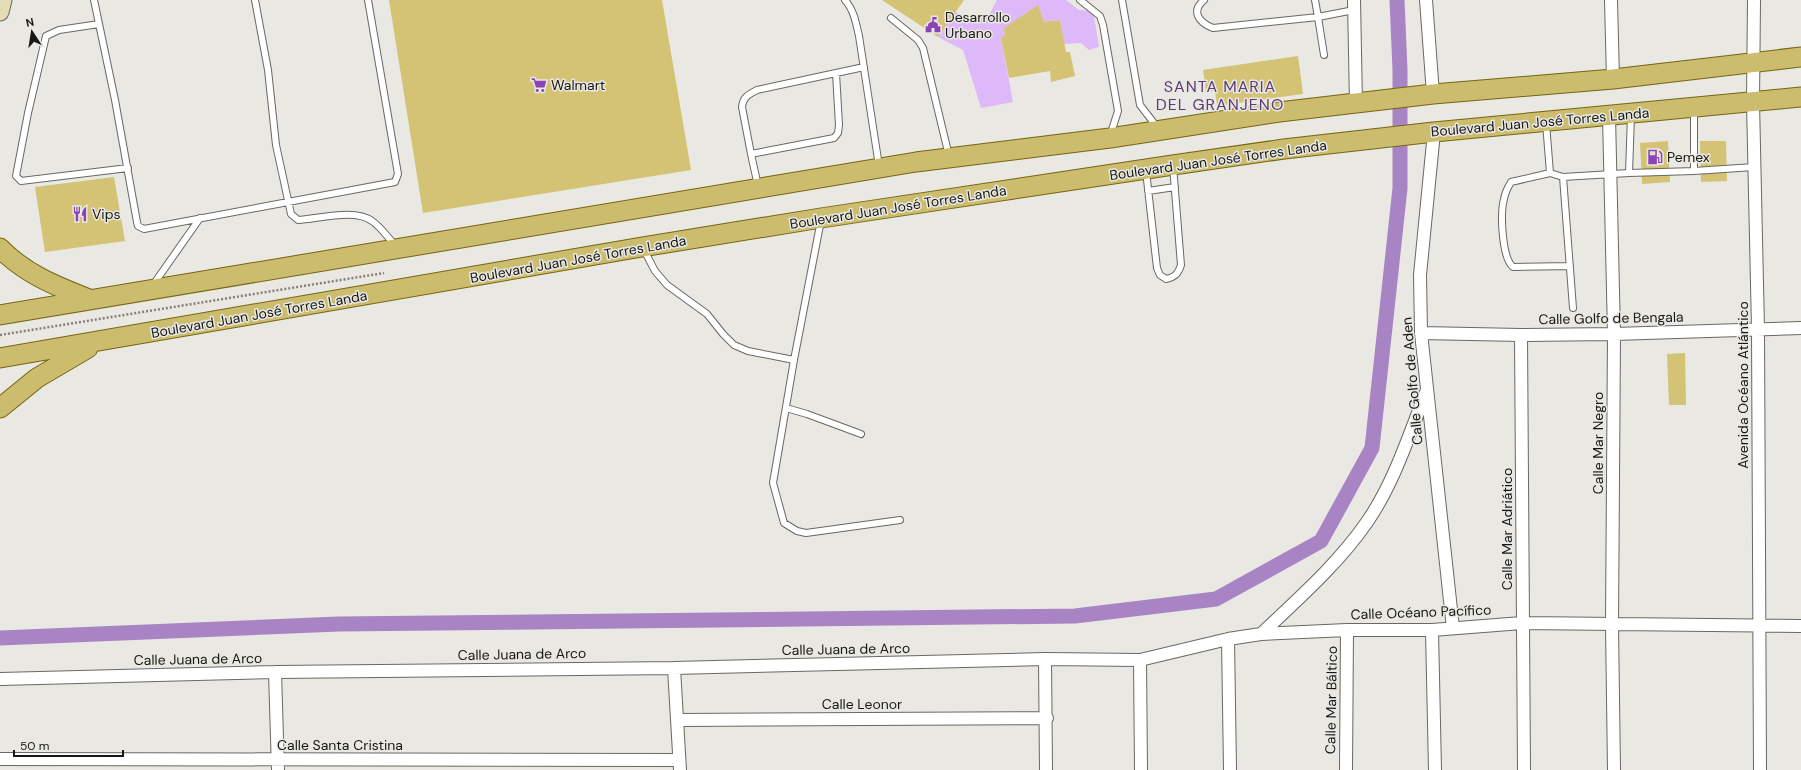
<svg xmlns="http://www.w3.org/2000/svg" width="1801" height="770" font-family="'DM Sans',sans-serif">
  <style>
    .green { fill: #deb9fa }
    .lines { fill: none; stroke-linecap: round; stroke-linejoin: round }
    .canal { stroke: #a884c4; stroke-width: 15 }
    .building { fill: #d4c275 }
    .service-casing { stroke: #696863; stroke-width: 8 }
    .minor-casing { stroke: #696863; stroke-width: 14 }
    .secondary-casing { stroke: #696863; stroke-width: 19 }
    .primary-casing { stroke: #756510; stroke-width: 21 }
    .path { stroke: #80807c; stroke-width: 2.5; stroke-dasharray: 2 2; stroke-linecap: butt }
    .service { stroke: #fff; stroke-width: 6 }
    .minor { stroke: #fff; stroke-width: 12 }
    .secondary { stroke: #e5ddb7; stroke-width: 17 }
    .primary { stroke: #cbbc6e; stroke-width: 19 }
    .labels { text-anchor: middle; stroke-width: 3; stroke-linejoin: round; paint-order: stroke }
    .poi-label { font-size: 14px; fill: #171715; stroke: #e9e8e2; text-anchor: start }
    .street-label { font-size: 14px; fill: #171715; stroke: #e9e8e2 }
    .quarter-label { font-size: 16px; letter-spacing: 1px; fill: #5d3b74; stroke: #e9e8e2 }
  </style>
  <rect width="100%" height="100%" fill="#e9e8e2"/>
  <path class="green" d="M997 0H1066L1079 10 1093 11 1099 47 1089 50 1081 43 1064 44 1060 20 1044 22 1038 6 1004 28 1005 35 1001 38 1013 102 981 108 963 50 938 37 955 12 966 16 989 15Z"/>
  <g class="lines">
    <path class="canal" d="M0 638 339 624 1075 616 1216 599 1321 541 1372 448 1400 188V70L1397 0"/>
  </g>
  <path class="building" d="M389 0H662L691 170 423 213Z
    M882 0H964L938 37Z
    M1038 5 1044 22 1060 20 1066 52H1070L1075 76 1051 82 1050 71 1009 78 1001 38 1005 35 1004 28Z
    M1298 56 1303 94 1217 106 1215 91 1206 92 1203 70Z
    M1668 141 1670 182 1642 184 1640 143Z
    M1700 141H1726L1727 181 1701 182Z
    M114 177 125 241 45 252 35 187Z
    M1685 353 1686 405H1669L1667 354Z"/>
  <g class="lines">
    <defs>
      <path id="service" d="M94 0 115 100 137 222 138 226 144 229 395 182 398 174 368 0
        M255 0 268 70 276 145 291 214 298 220C318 219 355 208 372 221 381 227 388 238 396 246
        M845 0C854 10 856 23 859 36L879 166
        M1080 0 1100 16 1103 25 1118 111 1110 136
        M1122 0 1140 105 1157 127
        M1204 0C1190 12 1200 23 1213 28L1318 17 1324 55
        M1315 0 1318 17 1354 10
        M891 18 918 40 923 48 949 156
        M99 24 59 30 46 36 28 113 16 176 21 181 128 168
        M836 73 839 125 838 133 834 138 751 154 742 107C743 97 749 94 757 90L864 67
        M1631 115 1629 173 1694 171V109
        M1546 123 1550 173 1563 177 1573 308
        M751 154 758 186
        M1146 171 1157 268 1160 275 1166 279C1175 277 1178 274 1181 265L1173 166
        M1694 171 1754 167
        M1550 173 1511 182C1508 187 1505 193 1504 199 1500 214 1502 258 1513 267L1570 266
        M1563 177 1629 173
        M1148 191 1175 187
        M821 220 794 360 773 483 784 523 797 531 806 533 900 520
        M644 250 655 271 667 285 707 314 723 334 734 345 748 351 794 360
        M153 285 200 218
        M786 408 807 414 861 434"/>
      <path id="minor" d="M1354 0 1356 103
        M1426 0 1433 94
        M1611 0 1613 79
        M1754 0 1753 102 1758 329 1760 770
        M1609 116 1614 334 1612 625 1614 770
        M1434 132 1420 275 1421 333 1453 628
        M1421 333 1521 335 1614 334 1801 328
        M1521 335 1524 770
        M1432 630 1435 770
        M1261 634C1298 599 1338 564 1367 522 1394 483 1409 435 1426 392
        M1228 639 1230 770
        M1045 659 1046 770
        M1140 660 1141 770
        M674 668 680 770
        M275 672 278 770
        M0 679 275 672 674 668 1045 659 1140 660 1228 639 1261 634 1347 630H1432L1522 623 1801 626
        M678 720 1047 718
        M0 759 679 760
        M1346 770 1347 630"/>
      <path id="secondary" d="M0 12 3 0"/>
      <path id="primary" d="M0 248C25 274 56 286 89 299
        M0 315 916 162 1110 138 1279 112 1433 94 1613 79 1801 57
        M0 358 642 247 821 218 1173 165 1284 149 1434 132 1801 97
        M0 408 37 378 88 348"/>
    </defs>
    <use href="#service" class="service-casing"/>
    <use href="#minor" class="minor-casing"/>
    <use href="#secondary" class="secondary-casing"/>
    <use href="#primary" class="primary-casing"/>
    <path class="path" d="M0 335 384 273"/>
    <use href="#service" class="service"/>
    <use href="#minor" class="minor"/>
    <use href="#secondary" class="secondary"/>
    <use href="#primary" class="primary"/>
  </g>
  <defs>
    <symbol id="civic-bare" viewBox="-9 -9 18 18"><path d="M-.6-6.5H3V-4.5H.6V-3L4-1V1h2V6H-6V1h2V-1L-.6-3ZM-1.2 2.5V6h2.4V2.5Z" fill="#8b44b7" stroke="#e9e8e2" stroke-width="2.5" paint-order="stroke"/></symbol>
    <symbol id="supermarket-bare" viewBox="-9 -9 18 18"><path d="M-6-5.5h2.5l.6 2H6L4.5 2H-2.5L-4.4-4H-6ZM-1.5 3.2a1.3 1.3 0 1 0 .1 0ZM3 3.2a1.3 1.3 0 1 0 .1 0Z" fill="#8b44b7" stroke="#e9e8e2" stroke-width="2.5" paint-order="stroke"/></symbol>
    <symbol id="fuel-bare" viewBox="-9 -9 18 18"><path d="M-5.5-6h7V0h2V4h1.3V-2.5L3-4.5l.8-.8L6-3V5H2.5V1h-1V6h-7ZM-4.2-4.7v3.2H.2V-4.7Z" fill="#8b44b7" stroke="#e9e8e2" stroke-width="2.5" paint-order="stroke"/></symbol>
    <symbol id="restaurant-bare" viewBox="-9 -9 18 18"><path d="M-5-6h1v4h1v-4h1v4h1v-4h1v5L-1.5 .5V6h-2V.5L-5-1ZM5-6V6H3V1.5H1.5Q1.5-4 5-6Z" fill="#8b44b7" stroke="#e9e8e2" stroke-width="2.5" paint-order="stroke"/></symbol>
  </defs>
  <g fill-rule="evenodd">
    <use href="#civic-bare" x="922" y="14" width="22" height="22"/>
    <use href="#supermarket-bare" x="528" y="74" width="22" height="22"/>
    <use href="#fuel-bare" x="1644" y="146" width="22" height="22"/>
    <use href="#restaurant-bare" x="69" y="203" width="22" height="22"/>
  </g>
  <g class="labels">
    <g class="poi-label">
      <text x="945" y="22">Desarrollo<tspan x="945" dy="16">Urbano</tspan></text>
      <text x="551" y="90">Walmart</text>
      <text x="1667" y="162">Pemex</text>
      <text x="92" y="219">Vips</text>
    </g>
    <g class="street-label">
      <text transform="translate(1540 122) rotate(-5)" y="5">Boulevard Juan José Torres Landa</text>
      <text transform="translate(1218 160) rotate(-8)" y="5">Boulevard Juan José Torres Landa</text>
      <text transform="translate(898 207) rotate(-9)" y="5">Boulevard Juan José Torres Landa</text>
      <text transform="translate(578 259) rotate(-10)" y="5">Boulevard Juan José Torres Landa</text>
      <text transform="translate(259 314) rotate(-10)" y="5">Boulevard Juan José Torres Landa</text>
      <text transform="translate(1611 318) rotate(-1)" y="5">Calle Golfo de Bengala</text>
      <text transform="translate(1412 381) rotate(-95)" y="5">Calle Golfo de Aden</text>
      <text transform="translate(1743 385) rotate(-90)" y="5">Avenida Océano Atlántico</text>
      <text transform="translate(1598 443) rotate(-90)" y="5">Calle Mar Negro</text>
      <text transform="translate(1507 529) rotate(-90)" y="5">Calle Mar Adriático</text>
      <text transform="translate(1421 612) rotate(-2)" y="5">Calle Océano Pacífico</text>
      <text transform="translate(846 649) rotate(-1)" y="5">Calle Juana de Arco</text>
      <text transform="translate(522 654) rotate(-1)" y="5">Calle Juana de Arco</text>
      <text transform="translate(198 659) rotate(-1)" y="5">Calle Juana de Arco</text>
      <text transform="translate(1331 700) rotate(-89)" y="5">Calle Mar Báltico</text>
      <text x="862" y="709">Calle Leonor</text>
      <text x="340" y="750">Calle Santa Cristina</text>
    </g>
    <g class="quarter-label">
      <text x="1220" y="92">SANTA MARIA<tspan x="1220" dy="18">DEL GRANJENO</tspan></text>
    </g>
  </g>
  <g transform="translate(32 32) rotate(348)" stroke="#e9e8e2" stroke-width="3" paint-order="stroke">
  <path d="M0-3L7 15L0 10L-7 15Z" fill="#171715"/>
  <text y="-6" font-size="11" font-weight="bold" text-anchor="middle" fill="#171715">N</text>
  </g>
  <path d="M14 750v6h109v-6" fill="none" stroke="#171715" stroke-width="2"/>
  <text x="20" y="750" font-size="12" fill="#171715" stroke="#e9e8e2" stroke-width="3" paint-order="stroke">50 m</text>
</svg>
